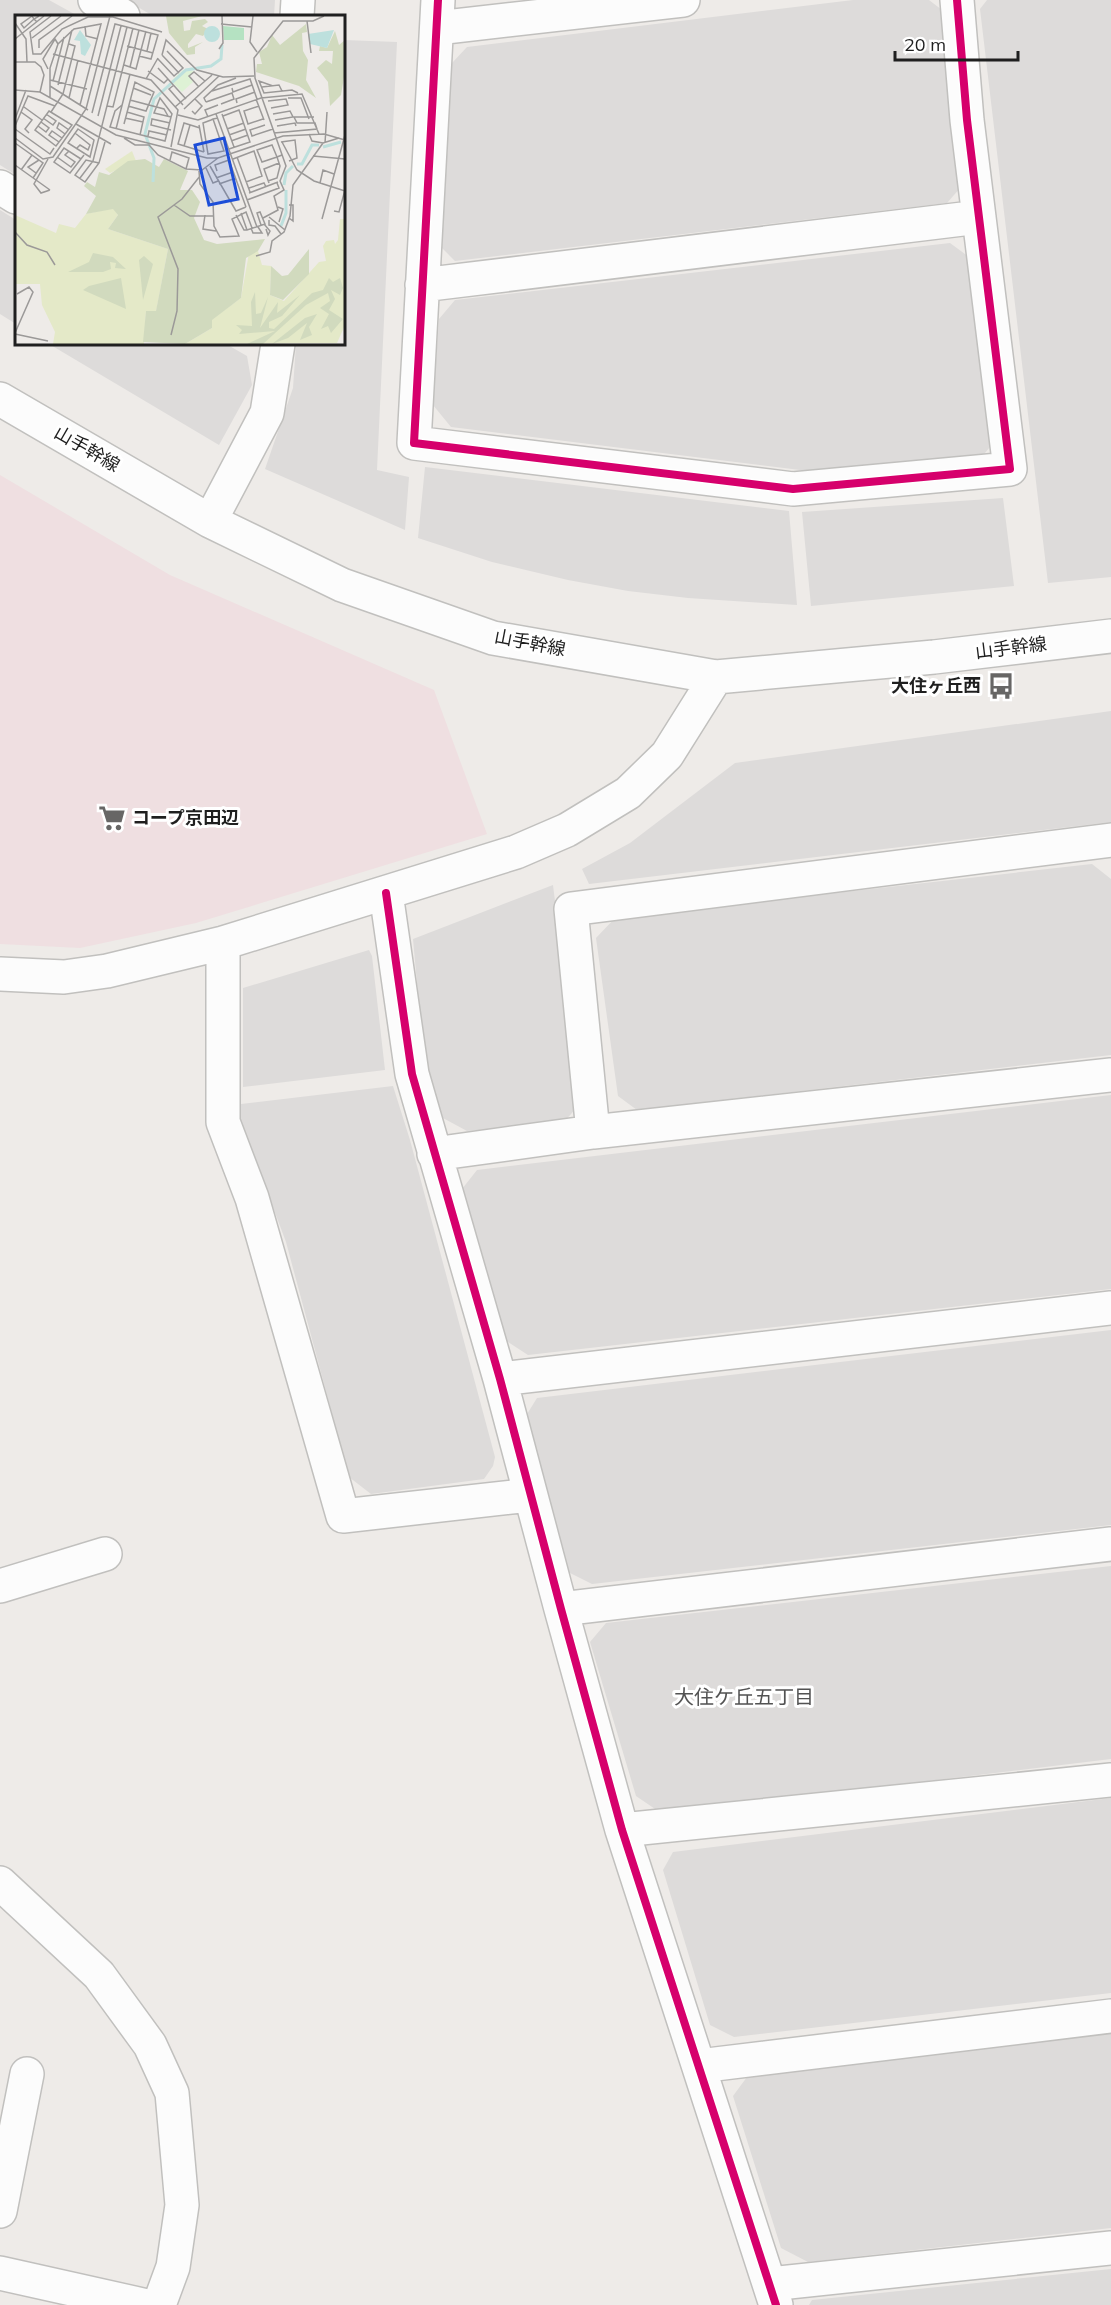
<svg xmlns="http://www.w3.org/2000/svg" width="1111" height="2305" font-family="Mulish,'Noto Sans JP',sans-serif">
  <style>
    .residential { fill: #dddbda }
    .commercial { fill: #efdfe1 }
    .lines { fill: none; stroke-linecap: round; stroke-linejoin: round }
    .minor-casing { stroke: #c1c0be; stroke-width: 36 }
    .minor { stroke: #fcfcfc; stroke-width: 33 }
    .cycleway-casing { stroke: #fff; stroke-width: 11 }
    .cycleway { stroke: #d6006c; stroke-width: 8 }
    .labels { text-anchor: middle; stroke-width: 6; stroke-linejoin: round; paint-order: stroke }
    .street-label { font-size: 18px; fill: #1f1f1f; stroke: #fff }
    .poi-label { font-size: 18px; font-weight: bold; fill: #1f1f1f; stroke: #fff; text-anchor: end }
    .neighbourhood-label { font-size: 20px; fill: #525252; stroke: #fff }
    .inset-river { fill: none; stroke: #bde0dd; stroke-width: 3 }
    .inset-road { fill: none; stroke: #9b9998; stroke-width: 1.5 }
    .view { fill: #1d4ed8; fill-opacity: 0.15; stroke: #1d4ed8; stroke-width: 3 }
    .inset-edge { fill: none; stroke: #1f1f1f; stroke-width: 3 }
  </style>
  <rect width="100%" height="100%" fill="#eeebe8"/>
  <path class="residential" d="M0 0H49L78 16H16V175L0 165Z
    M126 0H275L274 16H153Z
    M853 0H929L942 10 961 187 947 203 455 261 442 248 452 63 467 47Z
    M987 0H1111V577L1048 583 980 9Z
    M344 40 397 42 377 470 409 477 405 530 265 469 293 388 296 344H344Z
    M0 210 16 220V324L0 314Z
    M950 243 969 257 994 442 980 459 808 471 451 427 433 405 439 319 455 300Z
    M49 344H226L247 356 252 385 219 445Z
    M425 467 789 511 797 605 688 598 628 591 568 580 492 562 418 538Z
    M1003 498 1014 586 811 606 802 512Z
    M1111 711V822L589 884 582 869 630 843 735 763Z
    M1092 864 1111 879V1055L637 1110 618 1096 596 938 615 918Z
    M553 885 580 1104 563 1123 467 1131 443 1118 424 1060 413 939Z
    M369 950 372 956 385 1070 243 1087V988Z
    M393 1086 410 1140 495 1457 493 1466 484 1479 371 1494 349 1477 286 1242 240 1119 241 1104Z
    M1111 1095V1289L528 1355 505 1340 462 1189 477 1170Z
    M1111 1330V1525L592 1584 568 1572 524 1419 537 1398Z
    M1111 1566V1759L661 1813 636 1796 590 1642 606 1623Z
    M1111 1798V1993L734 2037 710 2025 663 1870 673 1852Z
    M1111 2033V2228L808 2262 781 2248 733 2096 747 2077Z
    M1111 2269V2305H809L812 2300Z"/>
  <path class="commercial" d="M0 475 170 575 434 690 487 834 196 923 80 948 0 944Z"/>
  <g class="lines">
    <defs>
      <path id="minor" d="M95 0 123 16
        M438 0 414 443 793 489 1010 469 967 120 957 0
        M297 16 298 0
        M437 28 683 0
        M0 187 16 197
        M422 285 979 217
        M0 399 210 521 342 585 493 638 716 677 934 657 1111 636
        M210 521 267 413 278 344
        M386 893 412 1074 500 1379 561 1609 622 1830 776 2305
        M223 943V1122L252 1198 343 1516 530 1495
        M0 974 64 977 107 971 223 943 516 852 567 830 628 793 667 755 716 677
        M593 1132 571 909 1111 840
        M434 1154 593 1132 1111 1075
        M500 1379 1111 1308
        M0 1586 105 1554
        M561 1609 1111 1544
        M622 1830 1111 1780
        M0 1883 99 1975 150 2045 172 2093 182 2205 173 2267 159 2305
        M699 2066 1111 2016
        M0 2211 27 2074
        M0 2273 143 2305
        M770 2284 1111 2248"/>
    </defs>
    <use href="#minor" class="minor-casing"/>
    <use href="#minor" class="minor"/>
    <defs>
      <path id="cycleway" d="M438 0 414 443 793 489 1010 469 967 120 957 0
        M386 893 412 1074 500 1379 561 1609 622 1830 776 2305"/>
    </defs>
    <use href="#cycleway" class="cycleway-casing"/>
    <use href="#cycleway" class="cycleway"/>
  </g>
  <defs>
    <symbol id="bus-bare" viewBox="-9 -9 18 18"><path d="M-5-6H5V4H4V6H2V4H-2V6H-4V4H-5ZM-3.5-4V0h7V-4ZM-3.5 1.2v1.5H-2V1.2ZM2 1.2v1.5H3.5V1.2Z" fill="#676665" stroke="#fff" stroke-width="2.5" paint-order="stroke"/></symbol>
    <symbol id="supermarket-bare" viewBox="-9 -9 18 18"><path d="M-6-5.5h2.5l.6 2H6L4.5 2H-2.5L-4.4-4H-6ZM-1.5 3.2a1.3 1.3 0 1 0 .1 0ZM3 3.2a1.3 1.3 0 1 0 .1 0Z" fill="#676665" stroke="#fff" stroke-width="2.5" paint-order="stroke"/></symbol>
  </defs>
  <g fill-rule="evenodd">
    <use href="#bus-bare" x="982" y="667" width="38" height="38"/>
    <use href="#supermarket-bare" x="93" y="799" width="38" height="38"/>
  </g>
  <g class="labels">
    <g class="street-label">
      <text transform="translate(87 449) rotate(30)" y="6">山手幹線</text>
      <text transform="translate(530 643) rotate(11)" y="6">山手幹線</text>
      <text transform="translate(1011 648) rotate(-7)" y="6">山手幹線</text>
    </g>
    <g class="poi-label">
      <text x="981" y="692">大住ヶ丘西</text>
      <text x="132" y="824" text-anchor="start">コープ京田辺</text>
    </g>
    <g class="neighbourhood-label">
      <text x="744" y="1704">大住ケ丘五丁目</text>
    </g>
  </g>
  <g transform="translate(15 15)">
    <rect width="330" height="330" fill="#eeebe8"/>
    <path d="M117 136 121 146 95 158 90 154ZM98 193 103 200 93 214 153 234 141 297 131 296 129 329H38L40 317 27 290 25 269H0V200L41 218 44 209 60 213 71 199ZM325 204H330V310L322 328 170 329 197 313 196 305 226 283 234 238 243 236 247 250 256 251 255 280 269 286 304 247 311 246 308 231 311 226 319 225 320 229 323 225Z" fill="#e4e9c8"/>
    <path d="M151 1H187L168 6 169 16 175 15 177 6 190 4 193 7 187 11 193 14 188 21 181 19 173 29V33L188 27 180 32V39L172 40 154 18ZM291 9 292 17 287 18 288 36 293 45 291 65 301 83 284 71 241 57 242 49H247L244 37 252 32 257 20 265 30ZM320 16 324 30 330 25V56L326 80 315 91 313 67 302 53 311 45 317 49 318 36H304L305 31 312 33ZM130 144 144 152 149 144 173 156 165 175H177L185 187 179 203 189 225 202 229 250 224 243 236 231 243 226 283 197 305V313L170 329 128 327 131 296H141L153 234 93 214 103 200 98 194 71 199 81 181 69 171 72 167 80 172 84 157 94 160 113 146ZM294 234V259L268 285 255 280 256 251 267 261 273 260ZM78 238 98 242 111 254 100 253 101 248 95 247 96 254 88 257H53L74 247ZM129 241 138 249 128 285 124 245ZM106 263 111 294 68 275 74 271ZM314 263 318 267 325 263 328 273 325 280 316 275 320 284 314 295 328 304 316 318 313 311 306 314 314 299 305 293 315 286 313 278 291 290 248 329H232L260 316 224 319 227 315 221 310 237 311 236 287 240 277 241 299 246 298 253 282 245 313 263 287 262 298 285 280 267 301 254 307V313L259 314 297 278 308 275ZM302 299 294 312 297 320 285 325 292 308 273 323 257 329 290 303Z" fill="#d1dabe"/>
    <path d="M168 55 179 56 174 61 178 67 167 77 156 66Z" fill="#def2d5"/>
    <path d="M208 11 229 13V25H209Z" fill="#b5e2c2"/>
    <path d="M189 19a8 8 0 1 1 16 0a8 8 0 1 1-16 0ZM65 15 76 30 70 41 66 39 65 26 59 25ZM319 15 312 33 295 29 293 19Z" fill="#bde0dd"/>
    <path class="inset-river" d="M308 132 326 127M282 149H287L297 130H304M138 167 139 143 130 119 139 84 171 55 196 51 206 44 207 30M269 170 271 158 278 151M266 211 271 198V175"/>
    <path class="inset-road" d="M36 1 15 17 18 39H26L47 14 73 2H98L147 17M238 1 235 27 242 37M292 6 296 38M22 7 19 4 17 1 6 9 9 13 19 4 24 1M0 8 11 24 12 47M206 9 237 12M70 11 71 21 83 24M17 23 46 1M0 24 29 1M112 31 138 38M24 33V25L57 1M204 34 208 28 207 1M132 36 136 18M38 39 136 65 163 95 156 132M147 40 151 25 182 55 208 62 239 61M147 40 164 58M143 44 159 61 168 53 152 36M0 47H20L26 52 29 60 25 77M109 50 121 54 131 16M115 52 124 15M143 53 171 84M33 54 28 44 40 24 43 29M133 56 149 68 153 64M131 64 143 43M35 65 72 74M38 66 49 22M43 70 57 15M159 70 154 74 168 90M35 71 73 95M258 71 244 66 249 78 277 75 283 78M184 72 174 61 179 57 190 66M247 72 264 70 267 76M118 73 136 80M217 73 218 77 237 70M0 75 25 77 101 120 192 143H203L268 121 309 119 330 125M197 76 235 64 242 84M35 82V53L43 29 59 14 86 9 65 90M54 83 63 45M273 83H286L294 104M241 84 249 105M115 85 149 94 153 101M253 86 271 84 273 90 256 93M191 87 217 78 219 84 206 89M191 87 189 83 203 70 221 63M222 88 221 84 240 77M107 90 100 96 95 112 150 126 156 102 157 99 145 83 139 98 156 102M92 91 98 92 118 13M244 91 229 96 233 109 248 104M9 92 27 105M160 92 197 60M169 94 204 61M34 96 57 110 41 131 20 115ZM177 96 180 99 187 91 180 84M6 97 17 105 10 114 14 118M36 97 48 79 60 31 54 29M112 97 129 102 125 120M77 98 100 9 143 20 136 44 124 41M201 99 242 212M207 99 219 132M258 99 275 96 278 102 260 105M163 100 183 105 246 83 287 79 304 119M83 101 106 11M208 101 224 95 235 127 214 134M193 102 190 95 203 90M28 103 38 110 41 106 31 99M110 103 128 107M0 104 11 75M198 104 209 136 193 139 188 108 196 105 198 104 203 103M155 108 137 104 136 110 156 115M61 109 96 129M109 109 120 67 139 77 131 96 113 91M184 110 189 137M250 110 235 115 237 121 258 114M0 111 13 81 40 91M23 111 31 117 34 113 26 107M262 111 280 108 281 111M185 113 169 108 163 129 189 137M0 114 35 139 39 133M63 114 79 125 75 142 53 128ZM101 114 115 59M212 114 229 108M60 118 75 130 73 135 65 130 61 134M259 118 302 114 300 108H282L279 102H299M50 119 42 113 44 108 54 115M294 119 297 126 308 128 324 123M214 120 231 114M133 121 134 116 152 120M0 123 28 144 38 142 71 94 95 1M109 123 120 130H134L143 140 171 154 187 155 203 143M216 126 233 120M44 127 34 120 37 116 47 123M266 127 280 125 282 143 274 146M267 127 282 155 299 166 330 176M0 128 28 148 18 163M310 128 312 97M169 131 175 110M298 141 330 144M42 142 56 152 60 147 50 140 54 136M222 142 235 177M33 144 19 169 26 178 35 175M66 144 49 133 39 147 55 158 69 140M218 144 239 136 247 161 231 167M155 145 157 137 174 143 171 154M84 148 71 145 60 160 70 167 84 148 90 127M0 150 35 175M195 151 221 196 231 192M191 153 198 168 203 166M6 155 17 140M184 156 185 169 198 187 199 211 205 222 224 221 217 204 231 197 237 213M202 156 200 150 214 145 231 192M21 158 13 152 24 145M65 163 78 146 112 12M201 163 218 157M253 166 262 163 265 151 262 142 257 130 242 135 247 147 262 142 267 140M254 168 249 154 264 148M305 168 308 155 319 159M204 169 221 163M234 173 249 168 251 172M234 178 263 167M232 185 264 173 262 168M159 190 175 201H198M263 192 268 194 264 207M319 196 324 197 330 175M226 198 232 215M190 200 188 214 201 216M221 200 229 215H232L250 209 245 197 242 198 246 210M254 202 270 215M248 203 263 195 259 181 269 175 265 166 271 151 240 63 239 43 268 6H298L309 1M274 203 278 206V190H274M307 204 330 120M254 205V210L260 211 266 219M249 209 255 216 253 220 251 214M236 213 238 218H247L243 212M0 217 12 230 32 237 40 250M241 241 255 237 257 226 269 217 275 201 278 170 308 128M0 318 18 277 14 272 2 279M0 319 33 326M156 320 162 296 163 254 143 202 167 184 185 161"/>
    <path class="view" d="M209 123 223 184 194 190 180 130Z"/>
    <rect width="330" height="330" class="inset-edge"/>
  </g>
  <path d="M895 51v9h123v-9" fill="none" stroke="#1f1f1f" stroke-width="3"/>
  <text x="904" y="51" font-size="18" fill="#1f1f1f" stroke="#ffffff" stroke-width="4.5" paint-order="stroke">20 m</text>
</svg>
